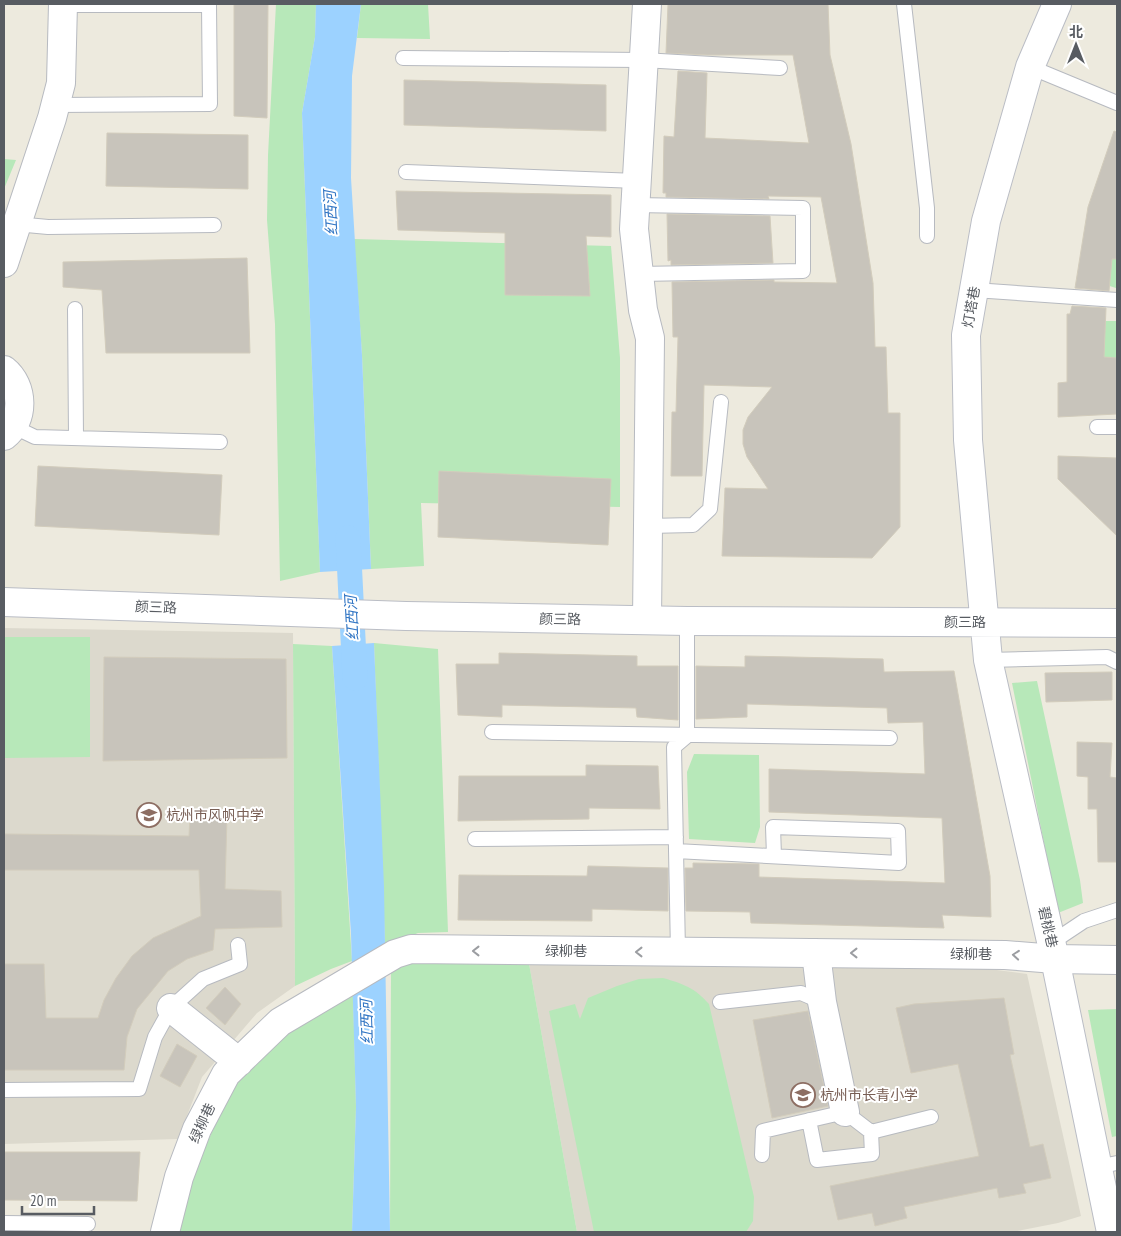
<svg xmlns="http://www.w3.org/2000/svg" width="1121" height="1236" font-family="'PT Sans Narrow','Noto Sans SC',sans-serif">
  <style>
    .education { fill: #dcd9cd }
    .green { fill: #b7e8b9 }
    .water { fill: #9cd2ff }
    .lines { fill: none; stroke-linecap: round; stroke-linejoin: round }
    .canal { stroke: #9cd2ff; stroke-width: 25 }
    .building { fill: #c8c4bb; stroke: #d2ccbc }
    .lane-casing { stroke: #b7bac0; stroke-width: 16 }
    .street-casing { stroke: #b7bac0; stroke-width: 30 }
    .secondary-casing { stroke: #babdc5; stroke-width: 30 }
    .lane { stroke: #fff; stroke-width: 14 }
    .street { stroke: #fff; stroke-width: 28 }
    .secondary { stroke: #fff; stroke-width: 28 }
    .oneway { stroke: #9b9da1 }
    .labels { text-anchor: middle; stroke-width: 4; stroke-linejoin: round; paint-order: stroke }
    .street-label { font-size: 14px; fill: #585c62; stroke: #fff }
    .education-label { font-size: 14px; fill: #785e54; stroke: #fff; text-anchor: start }
    .water-label { font-size: 15px; font-style: italic; fill: #3276c4; stroke: #fff }
  </style>
  <rect width="100%" height="100%" fill="#edeade"/>
  <path class="education" d="M4 628 293 633 295 986 257 1013 202 1077 178 1139 4 1144Z
    M528 958 981 968 1027 974 1081 1216 1058 1223 1012 1232H577Z"/>
  <path class="green" d="M276 4H316L315 37 302 113 320 572 280 581 275 324 267 220 268 155Z
    M361 4H428L430 39 357 38Z
    M4 159 16 160 4 189Z
    M1117 200V288H1116L1100 283Z
    M354 239 611 246 620 358V507L421 503 424 566 371 569 362 355Z
    M1085 321H1117V397L1091 398Z
    M4 637H90V757L4 758Z
    M374 643 438 649 448 932 418 933 385 946Z
    M293 644 332 646 352 961 331 969 295 986Z
    M1037 681 1080 880 1083 903 1058 913 1012 683Z
    M694 754 759 755 760 827 755 843 689 839 687 772Z
    M398 957 528 958 577 1232H390L391 965Z
    M663 978C684 984 695 988 709 1004L754 1197 753 1221 746 1232H594L549 1011 575 1004 580 1019 588 998 617 986 639 979Z
    M353 991 356 1107 352 1232H177L194 1173 234 1081 285 1035Z
    M1117 1009V1136L1112 1137 1088 1010Z"/>
  <path class="water" d="M316 4H361L352 76 351 178 362 355 371 569 320 572 302 113 315 37Z
    M374 643 384 887 390 1232H352L356 1107 351 934 332 646Z"/>
  <g class="lines">
    <path class="canal" d="M348 538 355 678"/>
  </g>
  <path class="building" d="M234 4H268L267 118 234 116Z
    M668 4H828L830 55 851 144 873 283 875 347H886L888 413H900V527L872 558 722 556 725 488 768 489 747 457 743 444V430L748 417 772 387 704 385 702 476H671L672 412H676L678 337H673L672 282 774 280V282L837 283 821 197 768 196 769 199 666 197V193H663L664 136 674 137 678 71 707 73 705 138 809 143 793 55H708L666 53Z
    M404 80 606 85V131L404 125Z
    M1114 131 1117 132V259H1112L1109 291 1075 288 1088 207Z
    M107 133 248 135V189L106 186Z
    M396 191 611 195V237L586 236 590 296 505 295V233L398 230Z
    M667 214 770 216 773 263 671 265V260L668 261Z
    M247 258 250 353H106L102 290 63 287V262Z
    M1072 306 1106 308 1104 357 1117 358V414L1058 417V383L1067 382V314H1070Z
    M1058 456 1117 458V536L1058 479Z
    M38 466 222 475 219 535 35 526Z
    M439 471 611 479 608 545 438 537Z
    M499 653 637 656V666H678V720L637 717 636 708 502 705V717L458 715 456 664H499Z
    M745 656 883 659 884 672 954 671 990 876 991 917 942 915 944 928 751 923 750 912 686 911 685 868H693V863L759 864V877L945 883 942 818 769 812V769L925 774 923 722 888 723 887 708 747 704V717L696 719V666L745 667Z
    M104 657 286 659 287 758 103 761Z
    M1112 672V700L1046 702 1045 673Z
    M1077 742 1112 743 1110 777 1117 778V862H1098L1097 809H1088V777L1077 776Z
    M586 765 658 766 660 809 589 808V819L458 821 459 776H586Z
    M190 815H227L225 889 281 891 282 927 215 929 213 950 187 959 168 971 137 1009 127 1037 124 1070H4V964H44L46 1018H98L104 1000 116 978 132 956 153 938 201 916 199 870H4V834L189 836Z
    M588 866 668 868V911L592 909V921L458 920 459 875 587 876Z
    M225 987 241 1004 225 1025 206 1008Z
    M1004 998 1014 1054 1010 1055 1030 1147 1043 1144 1051 1178 1023 1184 1026 1193 999 1198 997 1188 904 1207 907 1218 875 1226 872 1213 838 1220 830 1186 979 1156 958 1064 911 1073 896 1008 914 1004Z
    M808 1011 828 1106 772 1118 753 1020Z
    M177 1044 197 1056 180 1087 160 1076Z
    M4 1152H140L137 1201 4 1200Z"/>
  <g class="lines">
    <defs>
      <path id="lane" d="M904 4 927 208V236
        M403 58 643 60 780 68
        M1030 67 1117 103
        M55 105 210 104 209 5H63
        M406 172 637 181
        M635 205 803 208V271L639 274
        M16 224 48 227 214 225
        M974 290 1117 300
        M75 309 76 438
        M12 426 35 437 220 442
        M1097 427H1117
        M648 526 693 525 710 509 721 402
        M988 660 1107 657 1117 662
        M492 732 890 738
        M475 839 676 837
        M676 851 899 863 898 831 773 827 774 856
        M1051 943 1084 921 1117 910
        M678 952 674 747 687 736V621
        M720 1002 801 993 822 1002
        M4 1090 139 1089 155 1037 171 1008 203 979 240 964 238 945
        M809 1120 817 1160 872 1154 871 1132
        M762 1155 763 1131 845 1112 871 1132 931 1117
        M1097 1167 1117 1163
        M4 1223 88 1224"/>
      <path id="street" d="M647 4 634 229 643 310 650 338 647 620
        M4 263 52 118 61 83 63 4
        M4 370C24 386 25 420 4 436
        M816 953 822 1002 845 1112
        M171 1008 239 1062
        M165 1232 179 1177 197 1129 226 1074 280 1022 395 954 411 949 1005 955 1055 959 1117 960"/>
      <path id="secondary" d="M1057 4 1030 67 986 221 966 335 968 440 988 660 1055 959 1111 1232
        M4 602 406 616 687 621 1117 623"/>
    </defs>
    <use href="#lane" class="lane-casing"/>
    <use href="#street" class="street-casing"/>
    <use href="#secondary" class="secondary-casing"/>
    <use href="#lane" class="lane"/>
    <use href="#street" class="street"/>
    <use href="#secondary" class="secondary"/>
  </g>
  <defs><path id="oneway-chevron" d="M-2-3.5L2.5 0L-2 3.5" fill="none" stroke-width="1.6" stroke-linecap="round" stroke-linejoin="round" transform="scale(1.25)"/></defs>
  <g class="oneway">
    <use href="#oneway-chevron" transform="translate(476 951) rotate(-180)"/>
    <use href="#oneway-chevron" transform="translate(639 952) rotate(-180)"/>
    <use href="#oneway-chevron" transform="translate(854 953) rotate(-180)"/>
    <use href="#oneway-chevron" transform="translate(1016 955) rotate(-175)"/>
  </g>
  <defs>
    <symbol id="school-ring" viewBox="-11 -11 22 22"><circle r="9.5" fill="#fff" stroke="#8d6e63" stroke-width="1.5"/><path d="M0-5L7-2L0 1L-7-2ZM-4 1L0 2.5L4 1V4Q0 6-4 4Z" fill="#8d6e63"/></symbol>
  </defs>
  <g fill-rule="evenodd">
    <use href="#school-ring" x="135" y="801" width="28" height="28"/>
    <use href="#school-ring" x="789" y="1081" width="28" height="28"/>
  </g>
  <g class="labels">
    <g class="street-label">
      <text transform="translate(971 307) rotate(-80)" y="5">灯塔巷</text>
      <text transform="translate(156 607) rotate(2)" y="5">颜三路</text>
      <text transform="translate(560 619) rotate(1)" y="5">颜三路</text>
      <text x="965" y="627">颜三路</text>
      <text transform="translate(1048 927) rotate(77)" y="5">碧桃巷</text>
      <text x="566" y="956">绿柳巷</text>
      <text x="971" y="959">绿柳巷</text>
      <text transform="translate(202 1123) rotate(-65)" y="5">绿柳巷</text>
    </g>
    <g class="education-label">
      <text x="166" y="820">杭州市风帆中学</text>
      <text x="820" y="1100">杭州市长青小学</text>
    </g>
    <g class="water-label">
      <text transform="translate(331 213) rotate(-93)" y="5">红西河</text>
      <text transform="translate(352 618) rotate(-93)" y="5">红西河</text>
      <text transform="translate(367 1022) rotate(-92)" y="5">红西河</text>
    </g>
  </g>
  <rect width="1121" height="1236" fill="none" stroke="#585c62" stroke-width="10"/>
  <g transform="translate(1076 45)" stroke="#ffffff" stroke-width="4" paint-order="stroke">
  <path d="M0-4L9 19L0 12L-9 19Z" fill="#585c62"/>
  <text y="-8" font-size="14" font-weight="bold" text-anchor="middle" fill="#585c62">北</text>
  </g>
  <path d="M22 1206v8h72v-8" fill="none" stroke="#585c62" stroke-width="2.5"/>
  <text x="30" y="1206" font-size="15" fill="#585c62" stroke="#ffffff" stroke-width="4" paint-order="stroke">20 m</text>
</svg>
